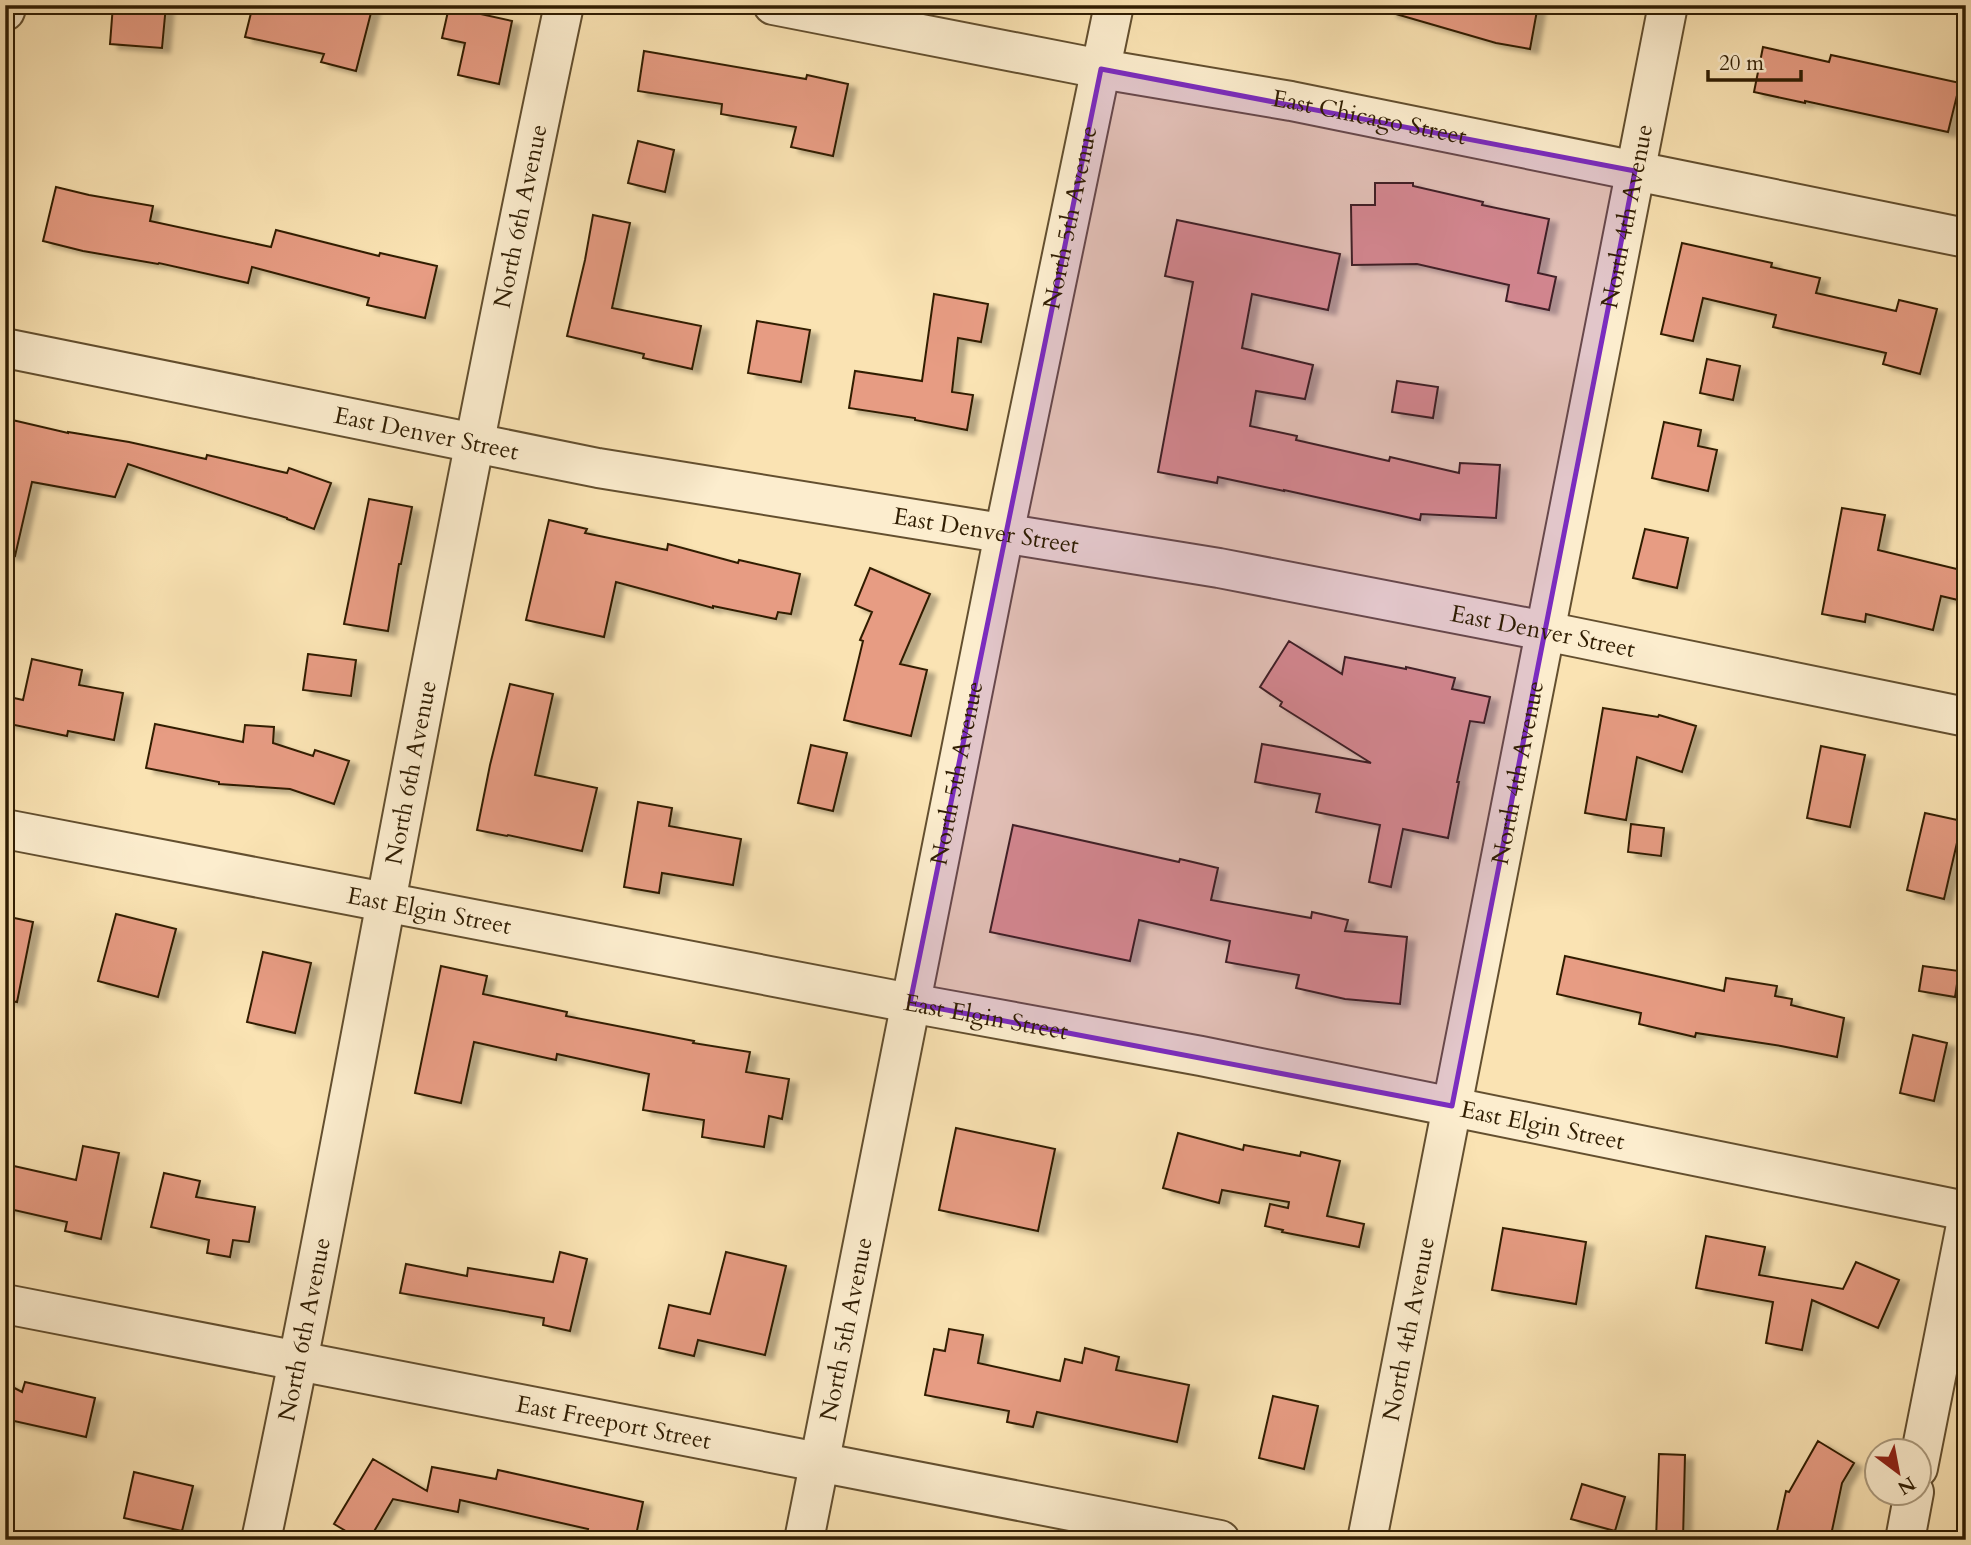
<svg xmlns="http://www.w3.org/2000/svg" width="1971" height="1545" font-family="Cardo,serif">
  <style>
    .building { fill: #e79c83; stroke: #311e03; stroke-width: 2; filter: url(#shadow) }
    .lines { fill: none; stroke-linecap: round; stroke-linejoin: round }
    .minor-casing { stroke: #634f2f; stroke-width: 42 }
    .minor { stroke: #fcedce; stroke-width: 38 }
    .marked { fill: #7b2cbf; fill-opacity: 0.2; stroke: #7b2cbf; stroke-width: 5; stroke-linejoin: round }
    .labels { text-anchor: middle; stroke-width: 6; stroke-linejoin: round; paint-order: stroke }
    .street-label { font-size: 24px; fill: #311e03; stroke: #fcedce }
  </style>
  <defs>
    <filter id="shadow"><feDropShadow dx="8" dy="4.5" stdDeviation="2" flood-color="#0004"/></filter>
  </defs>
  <rect width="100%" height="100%" fill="#fae3b3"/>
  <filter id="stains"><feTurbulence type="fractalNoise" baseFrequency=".00286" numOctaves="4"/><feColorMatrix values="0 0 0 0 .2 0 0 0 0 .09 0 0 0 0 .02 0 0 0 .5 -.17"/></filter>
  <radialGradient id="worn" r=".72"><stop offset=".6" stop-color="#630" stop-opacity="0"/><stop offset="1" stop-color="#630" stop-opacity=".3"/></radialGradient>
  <path class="building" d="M113 5H166L162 48 110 44Z
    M253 5H373L356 71 321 62 324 54 245 37Z
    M1390 5H1538L1530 49 1496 43 1389 12Z
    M449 7 512 21 499 84 458 75 465 43 442 38Z
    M1763 47 1829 62 1831 55 1960 83 1948 132 1805 101V103L1754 92Z
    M644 51 806 79 807 75 848 84 833 156 791 147 796 127 721 114 722 104 638 91Z
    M638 141 674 150 665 192 628 183Z
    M1375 183H1413V186L1483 202 1482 205 1549 219 1538 273 1556 277 1549 310 1506 301 1509 285 1417 264 1352 265 1351 205H1375Z
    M56 187 89 195 153 206 150 221 271 247 276 230 379 256 380 253 437 266 425 318 367 305 369 298 252 267 248 283 159 263 158 264 83 251 43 241Z
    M593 215 630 223 612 308 701 326 692 369 643 358 644 354 567 336 585 260Z
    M1177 220 1340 254 1328 310 1252 294 1242 348 1313 365 1305 399 1256 391 1250 426 1297 436 1296 440 1389 461 1390 457 1459 473 1460 463 1500 465 1496 518 1421 514 1420 520 1284 490V491L1218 477 1217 483 1158 472 1193 282 1165 276Z
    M1682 243 1772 263 1771 267 1820 278 1816 293 1896 311 1899 300 1937 309 1920 374 1883 364 1886 353 1773 327 1776 315 1703 298 1693 341 1661 334Z
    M934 294 988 304 981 342 958 338 952 392 973 395 967 430 915 420V418L849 408 855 371 922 381Z
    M757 321 810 330 801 382 748 373Z
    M1707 359 1740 366 1733 400 1700 393Z
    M1397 381 1438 387 1433 418 1392 412Z
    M8 419 68 433V432L129 442 206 459 207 455 287 473 289 468 331 483 314 529 287 519V518L128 464 115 497 32 482 15 556 5 554V432Z
    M1664 422 1701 430 1698 446 1717 450 1708 491 1652 478Z
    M369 499 412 507 401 564H399L388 631 344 624Z
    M1842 508 1885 515 1878 550 1965 571 1958 600 1941 596 1933 630 1866 614 1865 622 1822 614Z
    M549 520 587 529 585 533 667 550 668 544 738 563 739 560 800 574 791 614 778 612 776 619 713 606V608L616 582 604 637 526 620Z
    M1645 529 1688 538 1677 588 1633 578Z
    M870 568 930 594 900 664 927 670 911 736 844 720 863 641 860 640 872 612 855 605Z
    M1289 641 1342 674 1345 657 1406 669V667L1455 678 1452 689 1490 697 1484 723 1470 721 1457 782H1459L1448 838 1403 829 1391 887 1369 882 1380 825 1316 812 1320 794 1255 782 1262 744 1371 763 1280 706 1282 702 1260 687Z
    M308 654 356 660 351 696 303 690Z
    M32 659 82 670 79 685 123 693 114 740 68 731 67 736 5 723V696L23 700Z
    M510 684 553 694 535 775 597 788 582 851 508 835 507 836 477 830 490 765Z
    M1603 708 1658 717 1659 715 1696 726 1682 772 1637 757 1626 820 1585 813Z
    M155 724 243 742 245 725 274 727 273 743 313 756 315 750 349 761 334 804 290 789 219 784V782L146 768Z
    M811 745 847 753 833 811 798 803Z
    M1821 746 1865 755 1850 827 1807 818Z
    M638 802 672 808 669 826 741 839 733 885 662 873 659 893 624 887Z
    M1925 813 1962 821 1944 899 1907 890Z
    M1631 824 1664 828 1661 856 1628 852Z
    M1013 825 1179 862 1180 859 1218 868 1211 900 1311 918 1312 912 1348 920 1345 931 1407 937 1400 1004 1345 999 1296 988 1299 975 1226 962 1230 941 1139 920 1130 961 990 932Z
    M116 914 176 929 158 997 98 981Z
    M5 916 33 922 17 1002 5 1000Z
    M263 952 311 963 295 1033 247 1022Z
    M1565 956 1724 991 1726 978 1777 986 1775 996 1792 999 1791 1005 1844 1018 1837 1057 1781 1046 1696 1033 1695 1037 1639 1024 1641 1013 1557 994Z
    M441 966 487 976 483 994 567 1012 566 1016 694 1041 693 1043 750 1052 746 1072 789 1079 782 1119 769 1116 764 1147 702 1137 704 1120 643 1110 649 1074 557 1054 556 1060 474 1042 461 1103 415 1093Z
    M1923 966 1959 971 1955 997 1919 991Z
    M1913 1035 1947 1043 1934 1101 1900 1093Z
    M956 1128 1055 1149 1038 1231 939 1210Z
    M1178 1133 1243 1150 1244 1145 1300 1156 1301 1152 1340 1161 1327 1216 1364 1224 1359 1247 1282 1232 1283 1230 1265 1226 1270 1204 1288 1208 1289 1202 1222 1190 1219 1203 1163 1188Z
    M83 1146 119 1153 101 1239 65 1231 67 1222 5 1208V1164L76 1180Z
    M164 1173 200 1181 196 1197 255 1207 249 1242 233 1240 230 1257 207 1253 209 1240 151 1227Z
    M1503 1228 1586 1242 1576 1304 1492 1290Z
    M1706 1236 1765 1247 1759 1275 1843 1289 1856 1262 1899 1280 1878 1328 1812 1300 1802 1350 1766 1343 1773 1302 1696 1288Z
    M560 1252 587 1259 570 1331 543 1325 544 1318 400 1293 406 1264 467 1276 468 1268 553 1282Z
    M726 1252 786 1266 765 1355 698 1340 694 1356 659 1348 669 1305 710 1314Z
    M949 1329 983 1335 978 1363 1060 1381 1065 1359 1082 1363 1085 1348 1119 1357 1116 1370 1189 1385 1177 1442 1037 1412 1033 1427 1007 1422 1009 1411 925 1395 934 1349 945 1351Z
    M25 1382 95 1398 86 1437 5 1419V1383L22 1392Z
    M1273 1396 1318 1406 1304 1469 1259 1458Z
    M1818 1441 1854 1463 1842 1483 1830 1540H1775L1786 1491 1789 1492Z
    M1659 1454 1685 1455 1683 1540H1656Z
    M373 1459 427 1491 432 1467 496 1479 498 1470 643 1502 635 1540H585L588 1529 460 1500 458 1512 393 1499 369 1540H361L334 1524Z
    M134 1472 193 1486 182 1531 124 1518Z
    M1582 1484 1625 1497 1615 1531 1571 1519Z"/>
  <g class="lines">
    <defs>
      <g id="minor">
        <path id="s1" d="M773 5 1101 69 1291 101 1966 238"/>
        <path d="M5 11 7 5"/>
        <path id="s2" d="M5 348 598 468 1219 568 1545 631 1966 717"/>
        <path id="s3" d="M5 829 910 1003 1201 1056 1966 1211"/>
        <path id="s4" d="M5 1304 1220 1540"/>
        <path d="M1918 1468 1966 1225"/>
        <path id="s5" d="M261 1540C306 1330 345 1118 385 907 442 606 500 305 564 5"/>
        <path id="s6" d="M804 1540 1004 534 1114 5"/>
        <path id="s7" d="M1367 1540 1668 5"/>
        <path d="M1905 1540 1914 1492"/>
      </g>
    </defs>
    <use href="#minor" class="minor-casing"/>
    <use href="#minor" class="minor"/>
  </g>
  <path class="marked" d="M1101 69 1635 171 1452 1106 910 1003Z"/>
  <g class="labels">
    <g class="street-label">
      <text dy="8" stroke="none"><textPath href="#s1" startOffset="607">East Chicago Street</textPath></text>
      <text dy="8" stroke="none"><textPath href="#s5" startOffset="1349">North 6th Avenue</textPath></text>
      <text dy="8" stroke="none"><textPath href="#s7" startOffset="1349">North 4th Avenue</textPath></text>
      <text dy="8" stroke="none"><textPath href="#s6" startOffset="1349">North 5th Avenue</textPath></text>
      <text dy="8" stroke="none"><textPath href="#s2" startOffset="430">East Denver Street</textPath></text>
      <text dy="8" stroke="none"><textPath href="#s2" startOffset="998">East Denver Street</textPath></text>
      <text dy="8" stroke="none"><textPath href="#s2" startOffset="1564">East Denver Street</textPath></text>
      <text dy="8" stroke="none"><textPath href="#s5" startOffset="782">North 6th Avenue</textPath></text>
      <text dy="8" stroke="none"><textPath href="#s6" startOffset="782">North 5th Avenue</textPath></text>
      <text dy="8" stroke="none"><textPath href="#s7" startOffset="782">North 4th Avenue</textPath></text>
      <text dy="8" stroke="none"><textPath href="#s3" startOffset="432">East Elgin Street</textPath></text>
      <text dy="8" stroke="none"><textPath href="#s3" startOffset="999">East Elgin Street</textPath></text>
      <text dy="8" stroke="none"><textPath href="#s3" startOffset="1566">East Elgin Street</textPath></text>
      <text dy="8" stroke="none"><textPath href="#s6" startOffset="215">North 5th Avenue</textPath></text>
      <text dy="8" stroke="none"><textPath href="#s5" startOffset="215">North 6th Avenue</textPath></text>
      <text dy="8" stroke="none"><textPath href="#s7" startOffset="215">North 4th Avenue</textPath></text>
      <text dy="8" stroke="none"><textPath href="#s4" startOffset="620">East Freeport Street</textPath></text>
    </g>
  </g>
  <rect width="1971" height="1545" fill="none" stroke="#fae3b3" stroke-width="28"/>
  <rect x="7" y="7" width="1957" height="1531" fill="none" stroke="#311e03" stroke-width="3.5"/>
  <rect x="14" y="14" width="1943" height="1517" fill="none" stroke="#311e03" stroke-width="2"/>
  <g transform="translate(1898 1472) rotate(148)"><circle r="33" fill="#fcedce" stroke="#ab9a7d" stroke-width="2"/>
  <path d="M0-5L12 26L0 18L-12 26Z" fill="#8f2418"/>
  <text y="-10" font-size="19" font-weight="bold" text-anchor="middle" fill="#311e03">N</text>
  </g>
  <path d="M1708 70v10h93v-10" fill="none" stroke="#311e03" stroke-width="3.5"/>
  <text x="1719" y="70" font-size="21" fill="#311e03" stroke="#fcedce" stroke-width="5" paint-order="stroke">20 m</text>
  <rect width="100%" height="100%" filter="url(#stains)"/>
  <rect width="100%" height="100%" fill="url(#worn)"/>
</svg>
